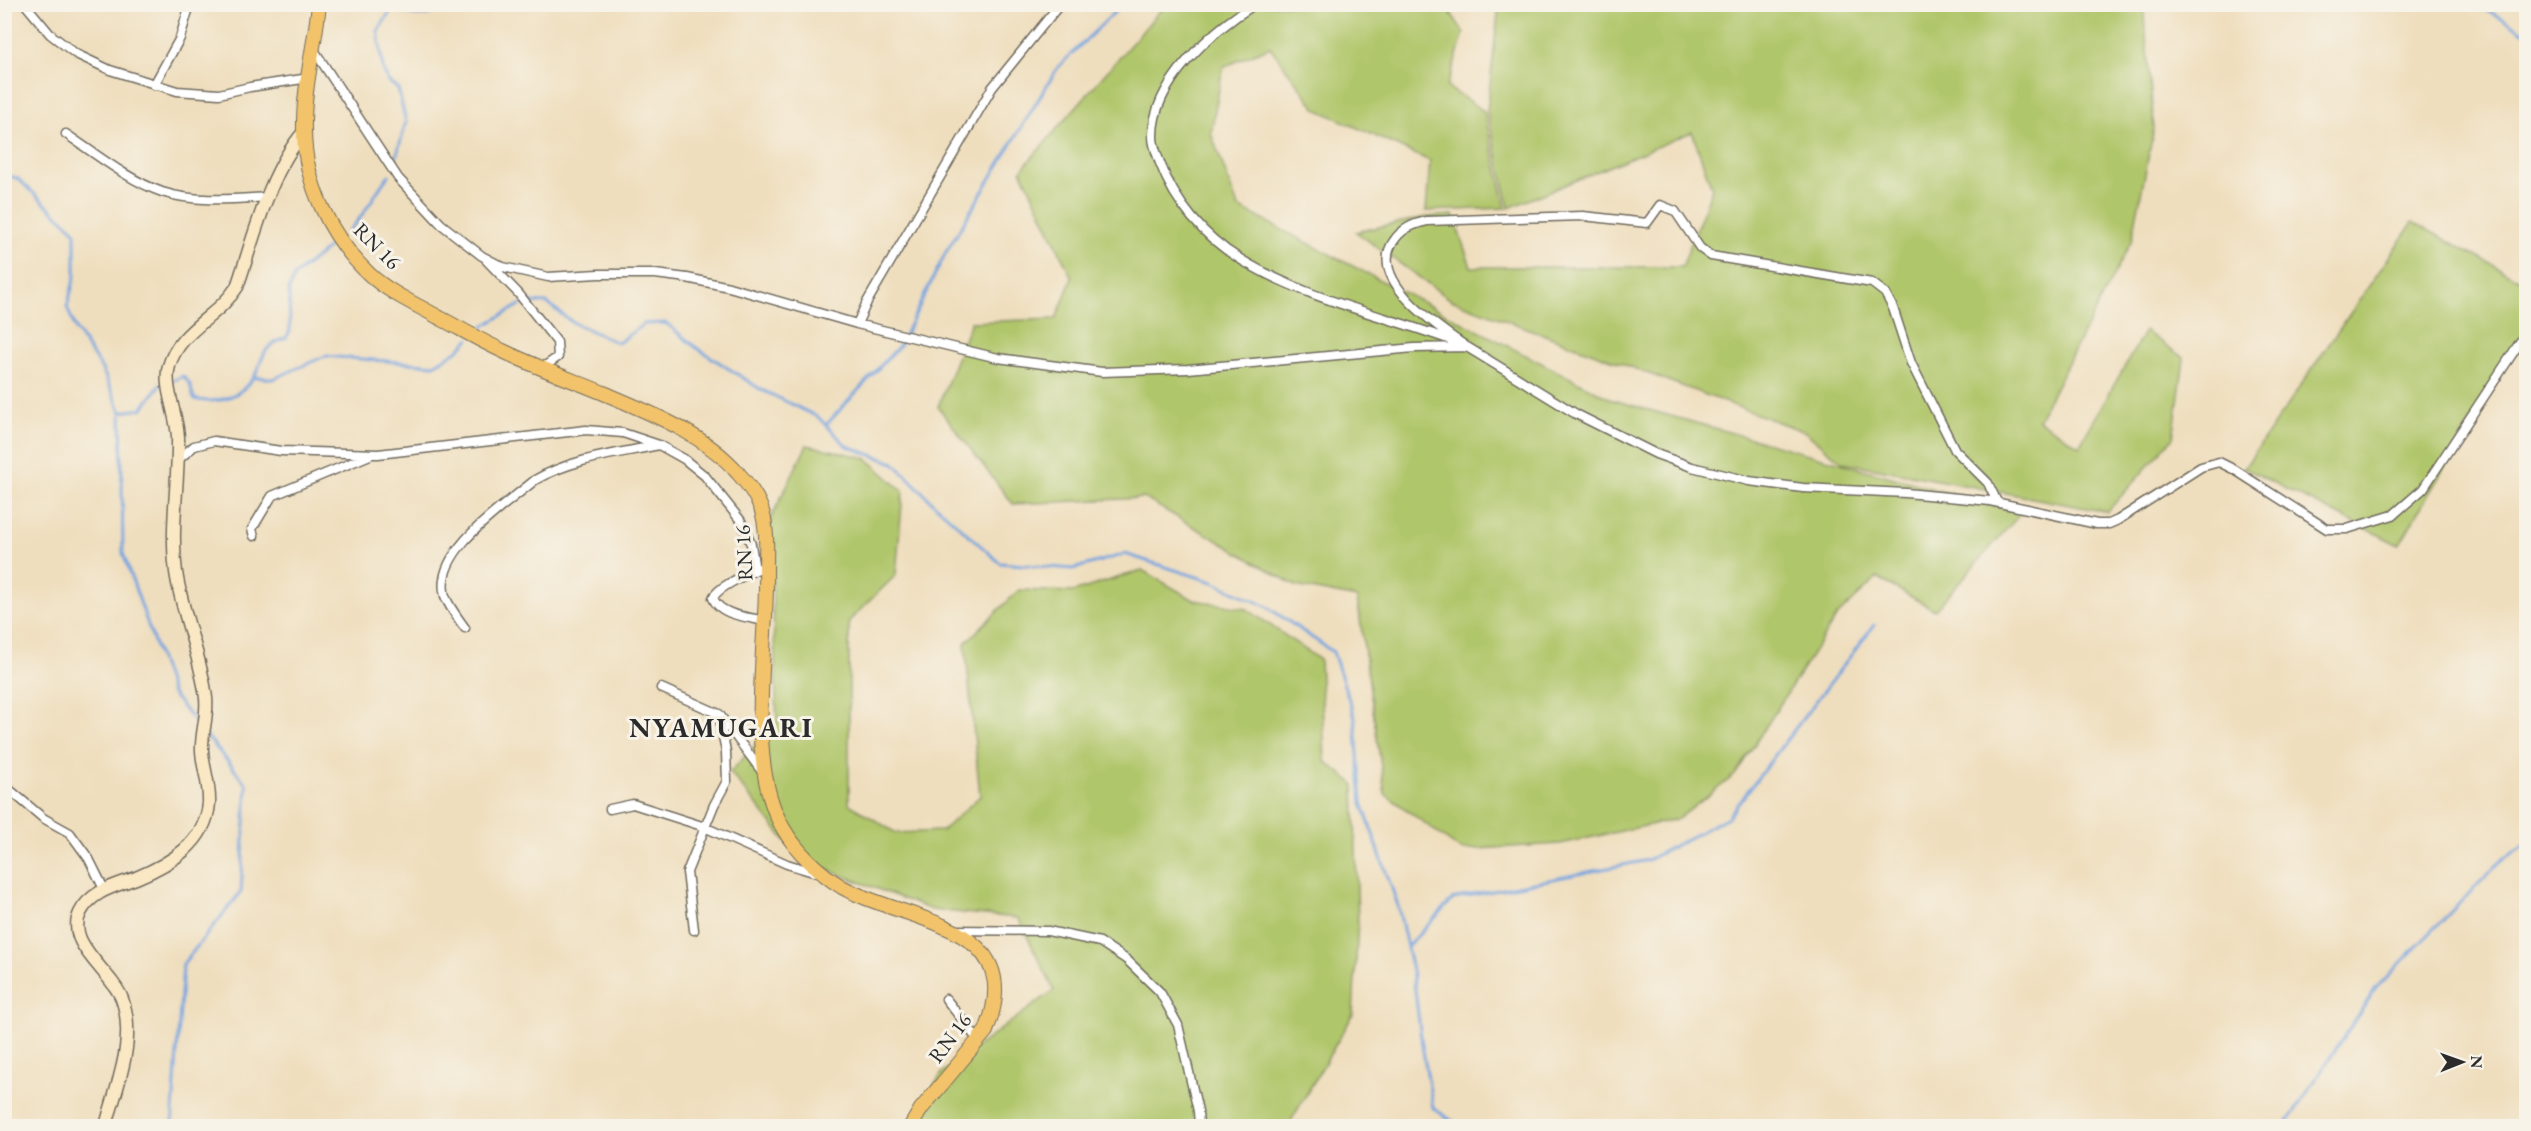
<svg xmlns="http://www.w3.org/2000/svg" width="2531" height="1131" font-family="'EB Garamond',serif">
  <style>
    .green { fill: #b0c66b; stroke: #6e784b; stroke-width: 1.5 }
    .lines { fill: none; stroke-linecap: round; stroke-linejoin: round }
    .stream { stroke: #74a3de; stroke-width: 3 }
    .minor-casing { stroke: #706a5e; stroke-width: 11 }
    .secondary-casing { stroke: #706a5e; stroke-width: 15 }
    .primary-casing { stroke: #706a5e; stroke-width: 16 }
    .minor { stroke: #fff; stroke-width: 8 }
    .secondary { stroke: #fae7c3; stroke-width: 12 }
    .primary { stroke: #f2c36a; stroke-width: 14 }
    .labels { text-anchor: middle; stroke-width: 6; stroke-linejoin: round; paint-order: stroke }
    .street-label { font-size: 21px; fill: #2b2b2b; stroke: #f7f3e8 }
    .district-label { font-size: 27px; font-weight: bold; letter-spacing: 1.5px; fill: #2b2b2b; stroke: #f7f3e8 }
  </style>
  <rect width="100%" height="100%" fill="#f7f3e8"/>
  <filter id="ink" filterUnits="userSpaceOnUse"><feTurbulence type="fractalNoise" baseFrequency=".0167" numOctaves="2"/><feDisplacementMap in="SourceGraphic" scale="12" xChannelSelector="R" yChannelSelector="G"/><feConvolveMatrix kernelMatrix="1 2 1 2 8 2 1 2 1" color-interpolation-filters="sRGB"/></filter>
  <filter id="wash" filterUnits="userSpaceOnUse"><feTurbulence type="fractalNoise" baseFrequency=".008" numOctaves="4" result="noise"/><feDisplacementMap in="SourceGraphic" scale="24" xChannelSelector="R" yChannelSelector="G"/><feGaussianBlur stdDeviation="1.35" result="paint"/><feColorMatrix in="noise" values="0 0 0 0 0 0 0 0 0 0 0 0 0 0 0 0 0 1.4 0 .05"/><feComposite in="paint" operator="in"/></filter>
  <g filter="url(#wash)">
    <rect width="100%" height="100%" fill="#efdebd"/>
    <path class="green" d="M1165 5H1446L1464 33 1447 87 1484 111 1506 208 1426 211 1430 161 1316 109 1270 47 1223 67 1211 133 1238 207 1613 400 2021 513 1935 610 1877 578 1836 617 1735 775 1678 819 1560 844 1461 850 1385 794 1357 598 1296 586 1144 498 1013 504 938 407 971 322 1056 319 1072 278 1021 170Z
      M1499 5H2143L2154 128 2132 240 2038 420 2079 446 2145 331 2184 358 2173 438 2107 512 1842 462 1805 432 1451 300 1356 232 1427 217 1453 215 1471 267H1682L1712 189 1692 132 1509 208 1487 111Z
      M2413 222 2526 283V328L2399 545 2244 468Z
      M807 445 866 458 903 491 896 575 849 621V804L896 833 942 831 980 796 965 643 1019 590 1073 592 1142 570 1194 600 1247 609 1320 660 1325 761 1354 784 1358 922 1353 1015 1288 1126H906L943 1072 1054 990 1018 918 932 910 800 859 730 772 777 722 770 520Z"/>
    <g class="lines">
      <path class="stream" d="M2477 4 2526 33
        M395 161 406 122 398 89 388 81 383 69 378 31 393 7C413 17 430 19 449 4
        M4 175 17 178 75 231V276L67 307 76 330 102 369 121 412 142 409 160 385
        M349 230C366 215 374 193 389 175
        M482 327 525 302 547 303 572 322 618 343 644 324 666 323 694 346 760 389 818 417 847 446 894 463 933 503 1000 563 1073 569 1125 554 1213 582 1266 606 1333 652 1355 718 1362 803 1398 906 1413 975 1422 1045 1433 1108 1460 1126
        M254 377 273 379 325 356 434 365 457 351 469 339
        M172 381 183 376 190 384 194 399C217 405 242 397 255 375 265 356 261 346 286 338L290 331 289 289 295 275 333 244
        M121 412 123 553 172 694 200 728
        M826 425 900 345 946 252 1058 67 1123 4
        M1407 947 1453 899 1648 860 1728 817 1874 625
        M172 1126 183 964 241 892 247 785 206 735
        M2285 1126 2376 988 2503 859 2526 845"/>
    </g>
  </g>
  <g filter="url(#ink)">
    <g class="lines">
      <defs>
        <path id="minor" d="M25 4 50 34 76 54 110 70 177 91 219 94 250 87 309 78
          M1255 4C1213 30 1152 82 1153 137 1153 145 1157 155 1160 163 1175 203 1204 237 1240 259 1305 299 1383 315 1453 341
          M314 50 398 178 441 224 482 256 503 267 548 277 598 274H655L687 278 729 287 857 324 998 358 1102 372 1188 369 1414 348 1467 347 1576 414 1656 454 1692 467 1749 481 1803 488 1906 493 1990 501 2097 524H2109L2118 520 2201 467 2219 462 2235 470 2327 529H2347L2393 515 2423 489 2526 333
          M154 85 180 38 190 4
          M66 134C96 154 128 180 162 192 196 203 233 199 269 197
          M487 261 518 293 557 342 558 357 542 368
          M857 324 867 302 992 88 1060 4
          M1467 347C1441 329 1367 281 1393 242 1401 229 1413 224 1427 221L1583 216 1647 223 1660 205 1675 211 1700 248 1711 256 1872 283 1885 293 1893 308 1911 363 1955 450 1988 483 1997 502
          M178 460 194 446 214 441 281 451 378 454 586 430 623 433 659 445 684 459 705 476 741 521 751 544 755 570
          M254 536 252 529 272 496 370 455
          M760 568C748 574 718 586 713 598 720 616 749 617 765 621
          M465 628C458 618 449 607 445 596 432 551 506 505 535 480 573 458 617 454 659 445
          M661 688 719 714 763 773
          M4 785 43 818 70 833 89 859 104 889
          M610 809 633 804 702 826 787 864 820 874
          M694 930 687 872 714 805 727 781 726 752 719 714
          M955 930 1048 931 1100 942 1127 960 1160 992 1178 1025 1198 1111 1199 1126
          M946 999 978 1040"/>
        <path id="secondary" d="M106 1126C116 1087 137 1040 122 999 112 972 65 944 80 913 91 891 115 886 136 878 170 864 206 843 209 803 210 784 203 769 202 751 201 733 208 717 206 698 201 656 182 614 176 572 170 527 179 482 178 437 177 415 163 385 169 366 179 330 217 318 237 287 254 238 269 172 304 132"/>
        <path id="primary" d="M319 4C315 46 303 88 304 130 304 183 331 238 369 274 388 292 417 305 440 318 461 329 481 341 503 351 536 367 572 380 606 394 651 413 706 435 738 473 747 483 756 495 761 508 768 528 766 550 766 571 768 646 744 762 783 828 796 851 819 873 842 887 905 923 1030 921 986 1031L921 1109 911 1126"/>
      </defs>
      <use href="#minor" class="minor-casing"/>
      <use href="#secondary" class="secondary-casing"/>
      <use href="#primary" class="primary-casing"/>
      <use href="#minor" class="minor"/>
      <use href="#secondary" class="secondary"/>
      <use href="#primary" class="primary"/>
    </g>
  </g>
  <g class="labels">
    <g class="street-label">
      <text transform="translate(377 246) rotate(45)" y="7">RN 16</text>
      <text transform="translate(744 553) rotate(-93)" y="7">RN 16</text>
      <text transform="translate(950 1038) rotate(-53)" y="7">RN 16</text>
    </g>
    <g class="district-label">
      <text x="721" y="737">NYAMUGARI</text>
    </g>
  </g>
  <rect width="2531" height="1131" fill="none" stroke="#f7f3e8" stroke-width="24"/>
  <g transform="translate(2462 1062) rotate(89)" stroke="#f7f3e8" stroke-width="4.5" paint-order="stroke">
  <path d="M0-4.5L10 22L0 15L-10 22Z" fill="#2b2b2b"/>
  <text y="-9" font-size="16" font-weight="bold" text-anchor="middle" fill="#2b2b2b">N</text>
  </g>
</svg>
